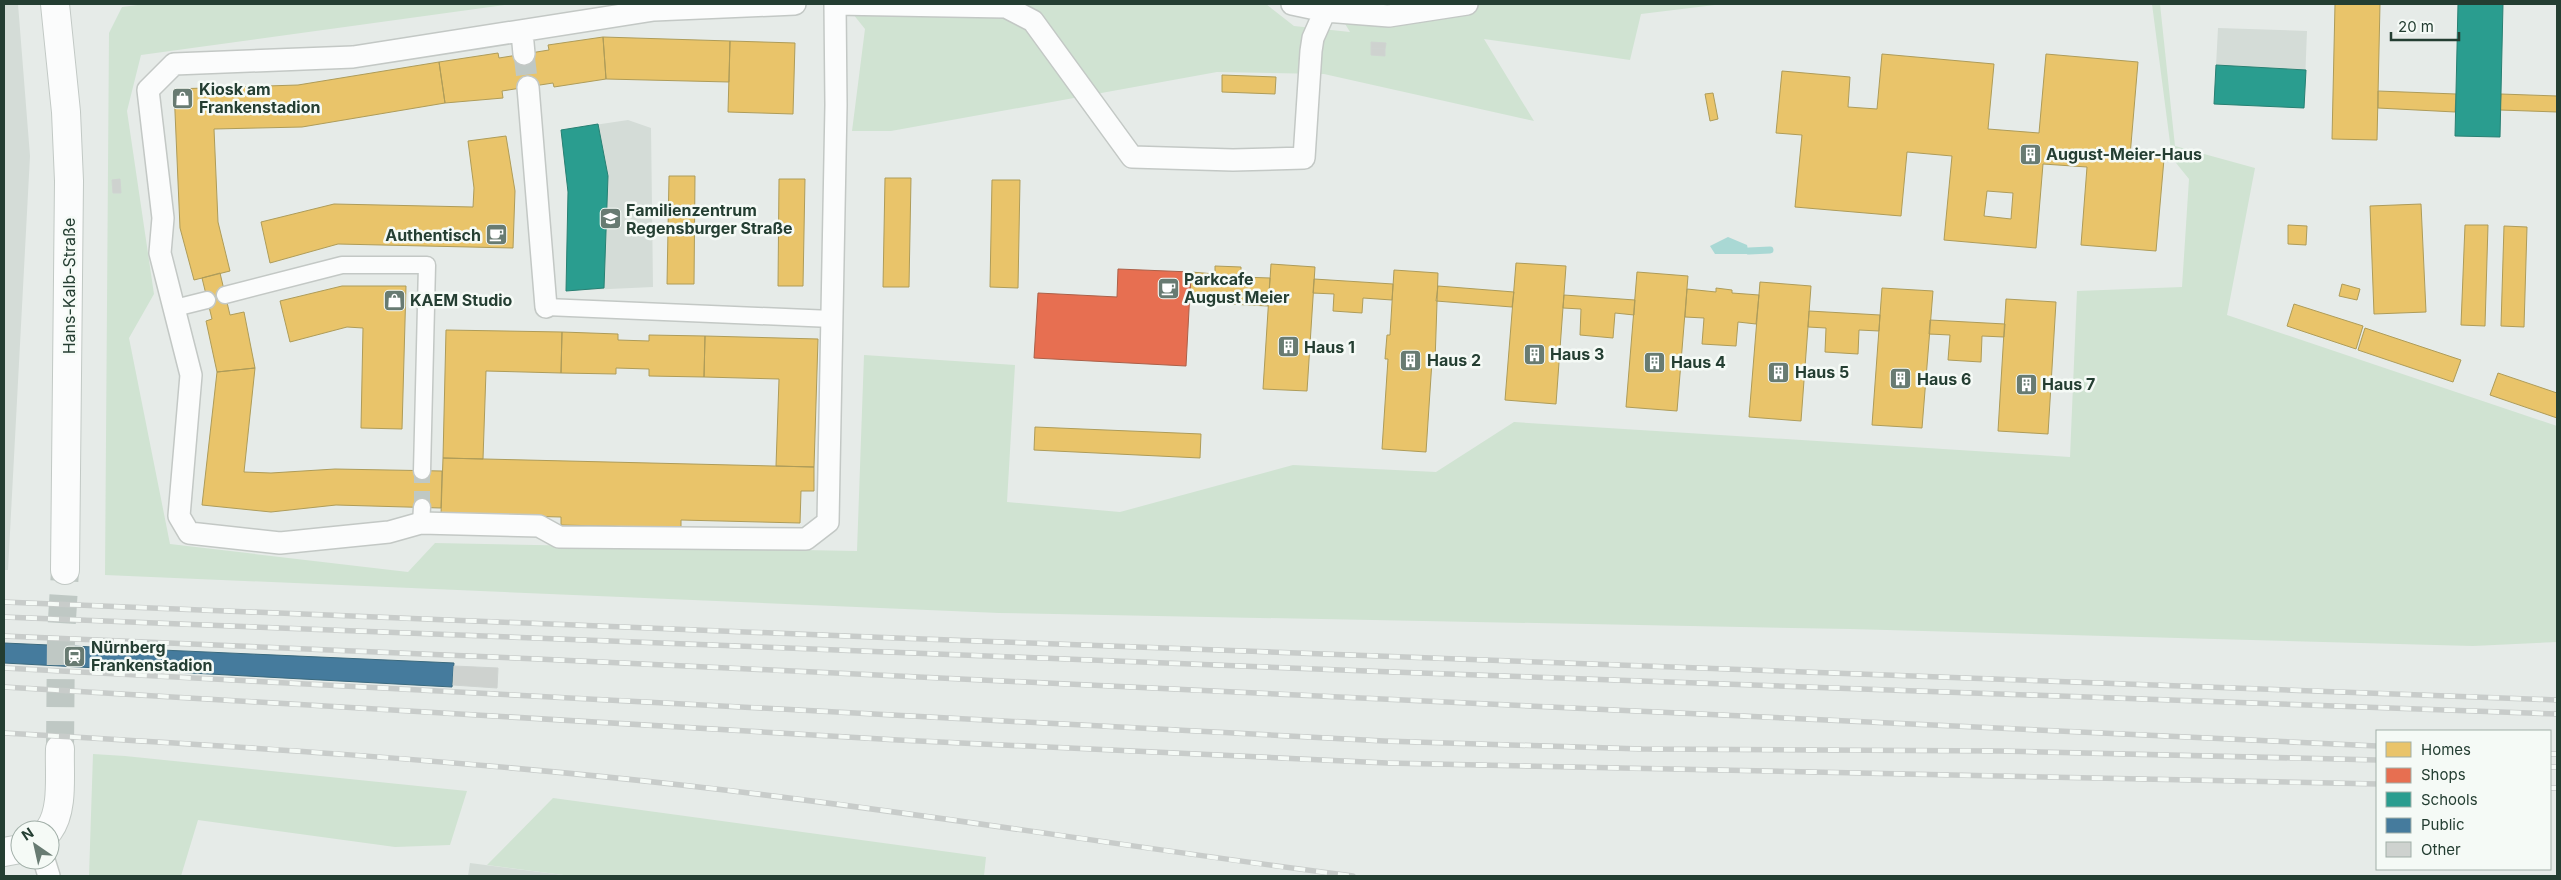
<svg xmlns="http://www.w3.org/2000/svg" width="2561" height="880" font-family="Inter,sans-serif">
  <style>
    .built { fill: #d4dcd7 }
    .green { fill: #d0e3d2 }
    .water { fill: #a9d8d4 }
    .homes { fill: #e9c46a; stroke: #ae9c59; fill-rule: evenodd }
    .shops { fill: #e76f51; stroke: #ac6048 }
    .schools { fill: #2a9d8f; stroke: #288073 }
    .public { fill: #457b9d; stroke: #3b697d }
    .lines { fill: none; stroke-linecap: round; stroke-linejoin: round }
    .stream { stroke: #a9d8d4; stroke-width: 7 }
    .building { fill: #ced2cf; stroke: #cfd4d1 }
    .pedestrian-tunnel { stroke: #bfc8c4; stroke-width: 16; stroke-dasharray: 16 8; stroke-linecap: butt }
    .minor-tunnel { stroke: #bfc8c4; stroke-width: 21; stroke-dasharray: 21 11; stroke-linecap: butt }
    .secondary-tunnel { stroke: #bfc8c4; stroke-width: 28; stroke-dasharray: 28 14; stroke-linecap: butt }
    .pedestrian-casing { stroke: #c3c8c5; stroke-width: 19 }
    .minor-casing { stroke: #c3c8c5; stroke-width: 24 }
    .secondary-casing { stroke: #c2c9c5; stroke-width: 30 }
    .pedestrian { stroke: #fbfcfc; stroke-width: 16 }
    .minor { stroke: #fbfcfc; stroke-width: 21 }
    .secondary { stroke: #fbfcfc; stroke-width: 28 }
    .rail-casing { stroke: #c8ccca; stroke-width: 5.5 }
    .rail { stroke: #f5faf6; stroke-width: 4; stroke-dasharray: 11; stroke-linecap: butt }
    .labels { text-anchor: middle; stroke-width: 5; stroke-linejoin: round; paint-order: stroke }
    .poi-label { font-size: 16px; font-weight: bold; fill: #243e32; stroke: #f5faf6; text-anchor: start }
    .street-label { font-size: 16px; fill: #243e32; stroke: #f5faf6 }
  </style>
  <rect width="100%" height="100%" fill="#e6ebe8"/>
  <path class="built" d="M4 4H18L30 156 8 570H4Z
    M2218 28 2307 31 2304 108 2214 104Z
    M628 120 651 128 653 287 566 291 568 192 561 130Z
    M470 863 571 876H468Z"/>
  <path class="green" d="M145 4H512L141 55 127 111 154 294 129 338 170 544 408 572 435 543 857 551 864 355 1015 365 1007 502 1120 512 1293 465 1436 472 1514 422 2070 457 2077 291 2182 287 2189 179 2172 158 2152 4H2160L2175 146 2255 168 2227 315 2557 426V642L2473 646 1850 629 999 613 105 575 109 33 122 7Z
    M845 4H1266L1294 26 1350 32 1333 4H1723L1641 14 1630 60 1484 39 1534 121 1324 74 1217 72 891 131H852L865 29Z
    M93 754 125 756 467 791 450 845 395 847 198 820 181 876H89Z
    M553 798 986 857 984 876H571L487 865Z"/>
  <path class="water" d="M1728 237 1747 245 1749 254H1715L1710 246Z"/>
  <path class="homes" d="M2335 4H2380L2377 140 2332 139Z
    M603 37 730 41 729 82 606 79Z
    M603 37 606 79 554 87 553 83 540 85 502 91 503 98 445 103 439 62 498 53 499 58 549 50 548 45Z
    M730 41 795 43 793 114 728 112Z
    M1882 54 1994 64 1988 129 2039 133 2046 54 2138 62 2130 156 2164 159 2156 251 2081 245 2087 167 2043 164 2036 248 1944 240 1952 156 1907 152 1901 216 1795 207 1802 135 1776 133 1782 71 1850 77 1848 107 1877 109ZM1987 191 2013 193 2011 219 1984 216Z
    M439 62 445 103 302 127 214 129 218 222 230 271 194 280 180 228 174 89 298 85Z
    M1222 75 1276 77 1275 94 1222 92Z
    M2378 91 2456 94 2455 112 2378 108Z
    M1713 93 1718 119 1710 121 1705 94Z
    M2501 94 2557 96V112L2500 110Z
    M506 136 515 191 513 248 338 244 270 263 261 222 334 204 473 207 474 188 468 141Z
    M669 176H695L694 284H667Z
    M885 178H911L909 287H883Z
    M779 179H805L803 286H778Z
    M992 180H1020L1018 288 990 287Z
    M2421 204 2426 312 2374 314 2370 206Z
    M2288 225 2307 226 2306 245 2288 244Z
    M2465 225H2488L2485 326 2461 325Z
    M2504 226 2527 227 2524 327 2501 326Z
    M1516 263 1566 266 1556 404 1505 400Z
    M1271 264 1315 267 1307 391 1263 389Z
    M1215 266 1241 267V277L1270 278 1268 306 1190 302 1191 272 1215 274Z
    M1394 270 1438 273 1435 362 1432 361 1426 452 1382 449 1388 359H1385L1387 335H1390Z
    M1637 272 1688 276 1677 411 1626 407Z
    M220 273 230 315 244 312 255 368 217 372 206 321 212 319 202 278Z
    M1314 279 1393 284 1392 300 1363 298 1362 313 1333 311 1334 294 1313 293Z
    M1760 282 1811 286 1801 421 1749 417Z
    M2342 284 2360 289 2357 300 2339 296Z
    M342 286H406L402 429 361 428 363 328 347 327 290 342 280 301Z
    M1438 286 1514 292 1512 307 1436 301Z
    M1716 288 1732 290V293L1759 295 1756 324 1738 322 1736 346 1702 344 1704 318 1685 317 1687 289 1716 292Z
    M1882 288 1933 291 1922 428 1872 425Z
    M1564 295 1635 300 1634 315 1615 313 1613 338 1580 335 1581 309 1563 308Z
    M2006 299 2056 302 2048 434 1998 431Z
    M2294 304 2363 326 2356 349 2287 326Z
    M1809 311 1880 315 1879 331 1859 330 1858 354 1825 352 1826 328 1808 327Z
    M1930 320 2005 324 2004 337 1982 336 1981 362 1948 360 1950 335 1929 334Z
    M2365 328 2461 360 2453 382 2358 350Z
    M446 330 562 332 561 373 486 371 483 459 443 458Z
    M562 332 618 334V340L649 341V335L705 336 704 377 649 376V369L616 368V374L561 373Z
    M705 336 818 339 814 467 776 466 779 379 704 377Z
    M255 368 244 472 271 473 335 469 442 471 441 508 336 505 271 512 202 505 217 372Z
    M2498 373 2557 393V418L2490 395Z
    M1035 427 1201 434 1200 458 1034 450Z
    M443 458 814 467V491H801L800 523 681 520V528L561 525V517L441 514Z"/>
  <path class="shops" d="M1118 269 1191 272 1186 366 1034 358 1038 293 1117 297Z"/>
  <path class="schools" d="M2458 4H2503L2500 137 2455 136Z
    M2216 65 2306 70 2304 108 2214 104Z
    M598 124 608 176 604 288 566 291 568 192 561 130Z"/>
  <path class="public" d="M4 643 454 663 452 687 4 663Z"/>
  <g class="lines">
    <path class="stream" d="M1749 251 1770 250"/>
  </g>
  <path class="building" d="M1371 42 1386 43 1385 49 1371 48Z
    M1371 48 1385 49V56L1371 55Z
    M120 179 121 193H113L112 180Z
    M454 666 498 668 497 688 453 685Z"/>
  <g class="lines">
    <path class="pedestrian-tunnel" d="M422 507V471"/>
    <path class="minor-tunnel" d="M524 54 528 87"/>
    <path class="secondary-tunnel" d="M60 749 61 636 65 570"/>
    <defs>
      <path id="pedestrian" d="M225 295 342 265H427L422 471
        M546 307 832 319
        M175 308 207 300
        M421 523 422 507"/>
      <path id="minor" d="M795 4 654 10 353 57 174 64 148 90 163 218 160 253 191 375 179 516 189 533 280 543 389 532 421 523 539 526 559 537 806 539 828 522 836 105 835 4 1006 7 1033 21 1132 157 1233 160 1304 158 1311 51 1313 38 1325 11
        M1292 4 1325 11 1389 16 1467 4
        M522 32 524 54
        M528 87 546 307
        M44 860 49 876"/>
      <path id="secondary" d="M55 4 66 112 69 181 65 570
        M49 830C64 810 59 773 60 749
        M4 852 20 849"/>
    </defs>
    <use href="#pedestrian" class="pedestrian-casing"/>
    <use href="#minor" class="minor-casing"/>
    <use href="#secondary" class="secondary-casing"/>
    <use href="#pedestrian" class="pedestrian"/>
    <use href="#minor" class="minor"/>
    <use href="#secondary" class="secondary"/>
    <defs>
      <path id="rail" d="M4 602 896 638 2557 700
        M4 617 1393 672 2557 714
        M4 636 538 659 2377 746
        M4 668 1384 741 1642 749 2000 751 2377 760
        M4 687 898 740 1387 763 2377 784
        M4 733C233 746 462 760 690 786 912 811 1132 848 1353 876
        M2550 754H2557
        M2550 767H2557
        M2550 788H2557"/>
    </defs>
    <use href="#rail" class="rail-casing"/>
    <use href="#rail" class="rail"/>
  </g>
  <defs>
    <symbol id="shop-square" viewBox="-11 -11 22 22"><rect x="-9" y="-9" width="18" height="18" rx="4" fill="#687b72" stroke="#f5faf6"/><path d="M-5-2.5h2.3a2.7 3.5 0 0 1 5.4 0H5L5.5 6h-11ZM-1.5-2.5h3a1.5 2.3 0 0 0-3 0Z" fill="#fff"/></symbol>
    <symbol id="building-square" viewBox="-11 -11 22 22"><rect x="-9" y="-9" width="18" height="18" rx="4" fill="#687b72" stroke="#f5faf6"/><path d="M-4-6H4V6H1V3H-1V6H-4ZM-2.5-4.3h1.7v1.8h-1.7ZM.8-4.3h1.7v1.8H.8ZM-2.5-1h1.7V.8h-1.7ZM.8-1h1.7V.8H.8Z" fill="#fff"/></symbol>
    <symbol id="school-square" viewBox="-11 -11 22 22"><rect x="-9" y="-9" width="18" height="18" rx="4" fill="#687b72" stroke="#f5faf6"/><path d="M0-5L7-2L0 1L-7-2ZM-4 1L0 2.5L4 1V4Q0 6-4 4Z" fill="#fff"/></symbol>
    <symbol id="cafe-square" viewBox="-11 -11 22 22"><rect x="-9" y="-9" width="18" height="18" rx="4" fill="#687b72" stroke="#f5faf6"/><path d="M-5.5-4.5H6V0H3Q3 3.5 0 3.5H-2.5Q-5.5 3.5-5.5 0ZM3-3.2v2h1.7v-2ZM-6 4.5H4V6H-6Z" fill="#fff"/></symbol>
    <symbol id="station-square" viewBox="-11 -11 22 22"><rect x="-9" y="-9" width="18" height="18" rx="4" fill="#687b72" stroke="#f5faf6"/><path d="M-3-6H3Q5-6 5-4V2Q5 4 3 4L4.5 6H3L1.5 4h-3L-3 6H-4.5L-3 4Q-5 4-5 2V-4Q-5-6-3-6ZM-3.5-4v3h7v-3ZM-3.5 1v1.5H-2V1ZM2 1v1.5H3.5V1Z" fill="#fff"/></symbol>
  </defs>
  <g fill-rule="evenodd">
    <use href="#shop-square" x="170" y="86" width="25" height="25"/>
    <use href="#building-square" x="2018" y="142" width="25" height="25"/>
    <use href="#school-square" x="598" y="206" width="25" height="25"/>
    <use href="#cafe-square" x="484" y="222" width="25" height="25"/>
    <use href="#cafe-square" x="1156" y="276" width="25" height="25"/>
    <use href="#shop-square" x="382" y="288" width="25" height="25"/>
    <use href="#building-square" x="1276" y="334" width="25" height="25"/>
    <use href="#building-square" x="1522" y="342" width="25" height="25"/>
    <use href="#building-square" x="1398" y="348" width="25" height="25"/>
    <use href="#building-square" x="1642" y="350" width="25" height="25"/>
    <use href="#building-square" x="1766" y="360" width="25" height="25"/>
    <use href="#building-square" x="1888" y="366" width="25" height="25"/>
    <use href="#building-square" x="2014" y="372" width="25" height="25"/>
    <use href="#station-square" x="62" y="644" width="25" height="25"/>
  </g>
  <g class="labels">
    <g class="poi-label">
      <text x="199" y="95">Kiosk am<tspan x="199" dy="18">Frankenstadion</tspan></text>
      <text x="2046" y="160">August-Meier-Haus</text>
      <text x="626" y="216">Familienzentrum<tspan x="626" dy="18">Regensburger Straße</tspan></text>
      <text x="481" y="241" text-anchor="end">Authentisch</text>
      <text x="1184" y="285">Parkcafe<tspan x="1184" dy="18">August Meier</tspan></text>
      <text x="410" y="306">KAEM Studio</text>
      <text x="1304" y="353">Haus 1</text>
      <text x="1550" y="360">Haus 3</text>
      <text x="1427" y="366">Haus 2</text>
      <text x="1671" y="368">Haus 4</text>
      <text x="1795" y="378">Haus 5</text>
      <text x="1917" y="385">Haus 6</text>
      <text x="2042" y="390">Haus 7</text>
      <text x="91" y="653">Nürnberg<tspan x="91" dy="18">Frankenstadion</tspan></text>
    </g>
    <g class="street-label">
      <text transform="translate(69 286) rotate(-90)" y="6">Hans-Kalb-Straße</text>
    </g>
  </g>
  <rect width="2561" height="880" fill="none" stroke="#243e32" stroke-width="10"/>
  <rect x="2376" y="730" width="175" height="140" fill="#f5faf6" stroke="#a1afa8"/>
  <rect x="2386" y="742" width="25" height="15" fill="#e9c46a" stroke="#a1afa8"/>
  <text x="2421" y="755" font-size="15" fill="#243e32">Homes</text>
  <rect x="2386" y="768" width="25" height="15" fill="#e76f51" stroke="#a1afa8"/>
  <text x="2421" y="780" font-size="15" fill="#243e32">Shops</text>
  <rect x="2386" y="792" width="25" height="15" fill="#2a9d8f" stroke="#a1afa8"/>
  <text x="2421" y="805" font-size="15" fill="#243e32">Schools</text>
  <rect x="2386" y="818" width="25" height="15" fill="#457b9d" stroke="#a1afa8"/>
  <text x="2421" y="830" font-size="15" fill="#243e32">Public</text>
  <rect x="2386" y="842" width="25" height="15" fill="#ced2cf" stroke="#a1afa8"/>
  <text x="2421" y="855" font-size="15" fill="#243e32">Other</text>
  <g transform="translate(35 845) rotate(326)"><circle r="24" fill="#f5faf6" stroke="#a1afa8"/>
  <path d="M0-4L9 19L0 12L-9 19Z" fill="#687b72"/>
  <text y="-8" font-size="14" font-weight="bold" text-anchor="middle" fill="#243e32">N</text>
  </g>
  <path d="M2391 32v8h68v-8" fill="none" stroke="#243e32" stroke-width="2.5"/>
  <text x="2398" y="32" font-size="15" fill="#243e32" stroke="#f5faf6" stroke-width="4" paint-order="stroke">20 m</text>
</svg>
